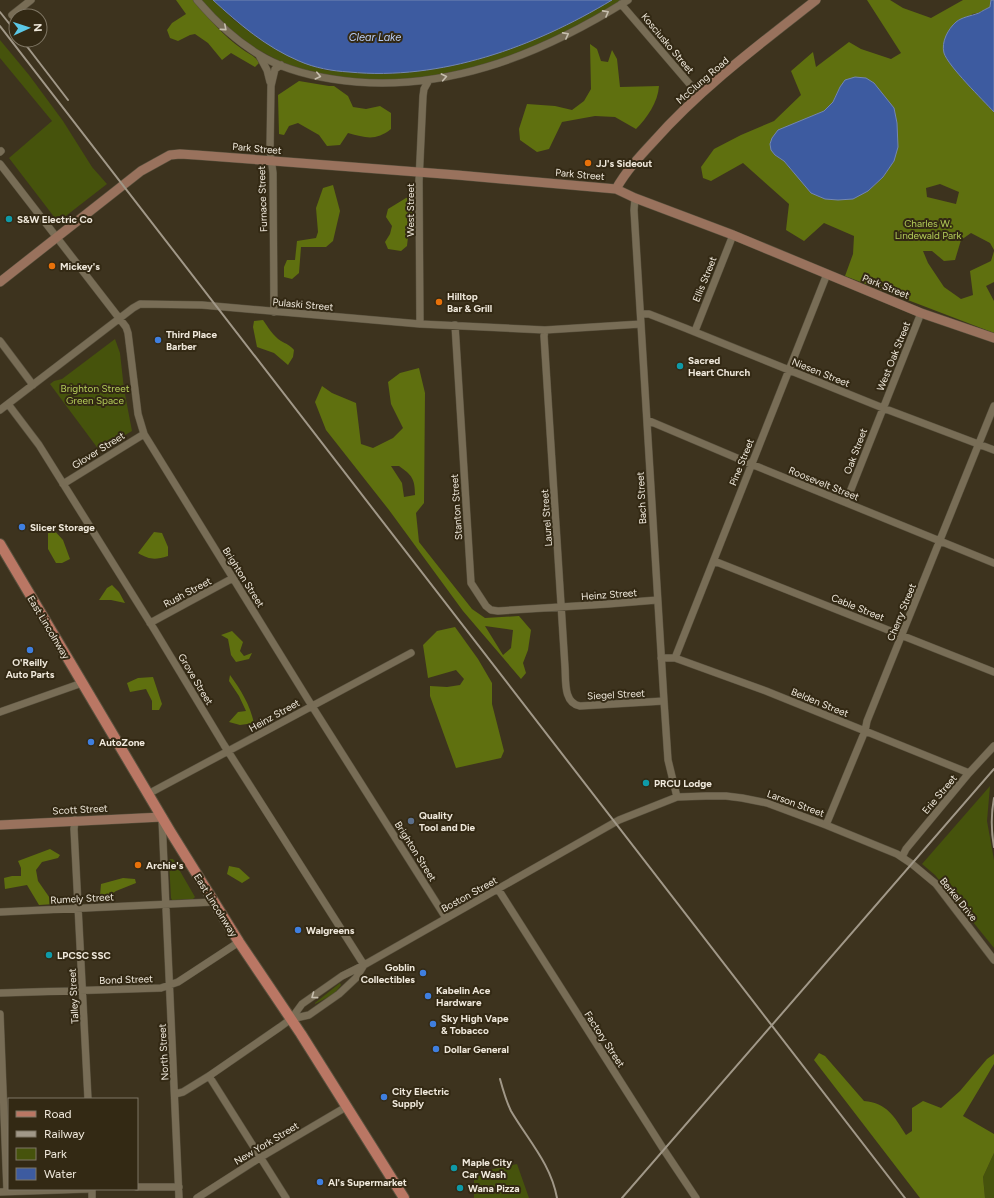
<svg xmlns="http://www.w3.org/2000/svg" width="994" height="1198" font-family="Figtree,sans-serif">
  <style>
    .green { fill: #46530c }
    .forest { fill: #5f700f; fill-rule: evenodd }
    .water { fill: #3d5ba0; stroke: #7386b2 }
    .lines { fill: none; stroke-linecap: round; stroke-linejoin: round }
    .street-casing { stroke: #59513e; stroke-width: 8 }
    .secondary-casing { stroke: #59513e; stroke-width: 10 }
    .primary-casing { stroke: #59513e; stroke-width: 12 }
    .street { stroke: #786d56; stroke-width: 7 }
    .secondary { stroke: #99725d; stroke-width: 9 }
    .primary { stroke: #ba7764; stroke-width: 10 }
    .rail { stroke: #a19888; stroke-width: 2 }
    .oneway { stroke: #c6bead }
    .food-dot { fill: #e8710a; stroke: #332914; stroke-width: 1.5 }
    .culture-dot { fill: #0f9aa8; stroke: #332914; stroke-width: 1.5 }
    .shop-dot { fill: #3f7fe0; stroke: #332914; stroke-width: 1.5 }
    .service-dot { fill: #5c6f8a; stroke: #332914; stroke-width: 1.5 }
    .labels { text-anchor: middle; stroke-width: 4; stroke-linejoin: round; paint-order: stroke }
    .street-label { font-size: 10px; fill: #f0e9dc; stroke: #332914 }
    .poi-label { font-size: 10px; font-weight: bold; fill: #f0e9dc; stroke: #332914; text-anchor: start }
    .park-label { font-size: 10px; fill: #b4cd59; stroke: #332914 }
    .water-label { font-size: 11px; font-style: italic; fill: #bacdf4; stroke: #332914 }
  </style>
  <rect width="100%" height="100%" fill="#3d331e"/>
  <path class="green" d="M200 0H213L234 20 264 42 299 61 325 70 388 74 465 63 507 50 549 33 612 0H624L557 37 505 59 442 75 412 79 374 81 340 78 298 68 281 62 255 48 227 27Z
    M0 40 29 75 63 121 92 167 107 184 58 222 9 158 52 121 0 58Z
    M115 339 120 353 124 389 132 431 99 450 50 384 54 381 62 379Z
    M990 786 987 821 994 860V948L935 875 922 864Z
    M170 859H173L195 897 193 899 172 900 171 898 169 861Z
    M340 983 341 985 334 994 315 1004V1003Z
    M994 1153V1198H985L983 1177Z
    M517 1164 529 1198H474V1173Z"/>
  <path class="forest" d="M176 0H193C208 17 223 36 242 49 248 54 256 56 259 63L255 67 231 53 222 60 208 43 195 34 190 35 178 41 170 38 167 30 172 23 186 14Z
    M867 0H890L903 8 931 18 963 0H991L990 7 978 13 972 14 951 65 994 112V250L990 243 971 233 961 240 955 260 944 261 932 251H923L928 263 944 287 961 299 973 295 970 271 991 261 994 251V282L986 286 994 301V333L845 276 853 254 854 236 824 223 804 241 786 230 789 204 743 163 711 181 703 178 701 167 714 149 741 135 774 121 801 95 791 71 813 52 816 67 849 42 861 49 891 59 901 53ZM840 87 894 161 883 177 868 191 794 173 784 161 775 155 807 119 824 111 833 102ZM940 184 959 192 956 204 927 197 926 188Z
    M590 44 597 49 601 61 608 62 612 50 617 59 620 87 659 86C658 102 647 118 636 129L615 117 595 116 562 122 549 149 537 152 520 140 519 129 527 104 555 106 572 110 584 101 591 89Z
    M299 81 329 86H334L348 96 353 107 366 109 380 106 391 113V129C376 141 366 138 348 133L340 145 327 146 319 135 298 123 289 126 284 135 279 134 278 95Z
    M333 185 340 211 333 241 326 247H301L299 273 292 279 284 277V267L287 260H295L297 241 316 238 318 232 316 208 323 188Z
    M414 197 415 206 410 219 407 246 401 251 388 249 385 242 390 234 392 226 386 217 388 209 406 198Z
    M263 320C268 327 273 336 281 341 286 344 290 345 294 350L293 357 288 365 274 353 257 347 253 327 254 321Z
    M419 368 425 393 424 503 416 513 419 542 472 609 485 618 519 616 531 630 528 650 523 663 526 673 521 679 463 611 389 510 326 430 315 402 322 386 332 393 356 403 361 444 373 448 393 438 403 428 391 404 388 382 400 373ZM391 466H399C412 475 415 479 415 495L404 497 402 483ZM485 626 513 630 511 648 503 655Z
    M52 528 63 540 70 559 62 563H56L48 549V533Z
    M154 532 162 533 168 547V556C155 560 150 560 138 553Z
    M112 585 119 592 125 603 111 600H99L107 588Z
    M455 627 478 659 492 683V704L504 751 501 758 456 768 430 696V686L447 687 460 685 464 679 456 670 428 678 423 645 437 631Z
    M232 631 243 642 240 651 244 656 252 653 249 659 236 662 231 655 228 639 221 635Z
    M230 675C241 690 250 705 254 723L240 725 229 722 238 712 246 711 239 696 229 681Z
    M153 677 162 704 159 710H152V701L146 689 130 692 127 683 138 678Z
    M50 849 60 855 58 858 42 862 36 870 38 881 54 904 39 905 27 885 5 889 4 878 12 876H21V868L18 861Z
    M229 866 239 868 250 878 242 883 227 874Z
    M123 878 135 879 136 883 116 891 106 898 100 896 101 884Z
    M819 1053 825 1056 864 1101C887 1103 894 1116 906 1135L912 1131V1108L923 1101 941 1108 960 1091 987 1059 994 1054V1064L963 1116 994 1134V1153L983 1177 985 1198H920L814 1060Z"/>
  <path class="water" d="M213 0H612C534 47 441 81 349 72 332 71 315 68 299 61 266 47 239 24 213 0Z
    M991 0H994V112C983 100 948 66 944 53 941 42 948 29 956 22 962 17 971 16 979 13 982 11 986 9 990 7Z
    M855 77 866 78 874 83 894 108 897 123 898 147 894 161 883 177 868 191 853 199 838 200 825 199 811 193 784 161 775 155 771 150 770 144 772 138 778 130 824 111 833 102 840 87 845 80Z"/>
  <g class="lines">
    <defs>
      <path id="street" d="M197 0C214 20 235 40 258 54 280 68 307 75 332 79 439 96 539 56 628 0
        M621 4 699 95
        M12 15 31 0
        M259 55 267 70 270 82
        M0 152 1 151
        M0 164 126 327 128 333 138 414 144 434 312 706 446 918
        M635 198 634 210 664 701 668 760 677 797
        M274 312 273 173 270 150 271 86 275 69 281 65
        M641 314H649L685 328 883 408 994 450
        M420 324 419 181 423 96 424 89 429 80
        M455 325 471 583 486 606 491 610 498 611 608 604 657 600
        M545 330 544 336 565 667C566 680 563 703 580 706L664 701
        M695 331 733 235
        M0 341 33 385
        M8 404 39 445 154 629 224 745 364 965
        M0 410 133 308 140 304 202 305 420 324 545 330 641 324
        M647 420 751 464 994 563
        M63 484 144 434
        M846 502 921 313
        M714 561 994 672
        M150 623 233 578
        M661 658H675L766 691 969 773
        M675 658 827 274
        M0 712 82 683
        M148 794 411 653
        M162 819 179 1198
        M75 820 74 829 88 1099
        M826 825 865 731 867 721 994 406
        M902 857 906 849 969 773 994 746
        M498 889 664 1150 696 1198
        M0 912 214 902
        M0 993 161 988 178 982 239 942
        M0 1014 7 1191
        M291 1019 309 1015 339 994 356 978 364 965
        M209 1076 286 1198
        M175 1094 183 1092 209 1076 280 1027 291 1019 302 1004 342 976 364 965 619 820 677 797 706 796H726L742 798 767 803 826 825 897 854 912 864 936 884 994 960
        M137 1187H179
        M0 1192 88 1189
        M92 1198V1189
        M197 1198 261 1157 346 1107"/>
      <path id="secondary" d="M616 189C626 171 640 156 654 141 701 88 760 44 816 0
        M0 282 141 171 170 155 180 154 196 155 457 175 616 189 635 198 733 235 921 313 994 338
        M0 825 162 817"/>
      <path id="primary" d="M0 544 170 831 239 942 301 1034 404 1198"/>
    </defs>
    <use href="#street" class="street-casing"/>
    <use href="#secondary" class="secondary-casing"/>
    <use href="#primary" class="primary-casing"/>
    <use href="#street" class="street"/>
    <use href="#secondary" class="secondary"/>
    <use href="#primary" class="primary"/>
    <path class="rail" d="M0 12 16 32
      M0 26 905 1198
      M22 40 68 100
      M994 798C991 814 991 830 994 847
      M500 1079C503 1090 506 1101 511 1111 528 1140 551 1164 557 1198
      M622 1198 994 769"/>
  </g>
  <defs><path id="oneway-chevron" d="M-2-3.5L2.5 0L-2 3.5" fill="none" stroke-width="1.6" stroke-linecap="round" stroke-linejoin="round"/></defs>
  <g class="oneway">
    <use href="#oneway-chevron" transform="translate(606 13) rotate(-29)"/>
    <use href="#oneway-chevron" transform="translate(224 28) rotate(41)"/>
    <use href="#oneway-chevron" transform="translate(566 35) rotate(-28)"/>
    <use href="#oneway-chevron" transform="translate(318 76) rotate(13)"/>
    <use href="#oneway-chevron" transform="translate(444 77) rotate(-11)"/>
    <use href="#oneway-chevron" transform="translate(314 996) rotate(144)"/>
  </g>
  <g class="food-dot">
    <circle cx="588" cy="163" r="4"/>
    <circle cx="52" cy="266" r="4"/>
    <circle cx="439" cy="302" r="4"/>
    <circle cx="138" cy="865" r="4"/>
  </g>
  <g class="culture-dot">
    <circle cx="9" cy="219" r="4"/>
    <circle cx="680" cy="366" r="4"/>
    <circle cx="646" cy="783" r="4"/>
    <circle cx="49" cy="955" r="4"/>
    <circle cx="454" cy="1168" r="4"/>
    <circle cx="460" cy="1188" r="4"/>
  </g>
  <g class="shop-dot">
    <circle cx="158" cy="340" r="4"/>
    <circle cx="22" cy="527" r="4"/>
    <circle cx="30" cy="650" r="4"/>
    <circle cx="91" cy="742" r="4"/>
    <circle cx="298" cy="930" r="4"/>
    <circle cx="423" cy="973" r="4"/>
    <circle cx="428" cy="996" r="4"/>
    <circle cx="433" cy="1024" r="4"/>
    <circle cx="436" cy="1049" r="4"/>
    <circle cx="384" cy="1097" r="4"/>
    <circle cx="320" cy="1182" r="4"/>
  </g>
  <circle class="service-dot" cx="411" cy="821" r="4"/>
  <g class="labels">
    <g class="street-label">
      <text transform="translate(668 43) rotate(50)" y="4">Kosciusko Street</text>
      <text transform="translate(702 80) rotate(-41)" y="4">McClung Road</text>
      <text transform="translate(257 148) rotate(5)" y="4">Park Street</text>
      <text transform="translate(580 174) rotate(5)" y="4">Park Street</text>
      <text transform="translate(262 199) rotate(-92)" y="4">Furnace Street</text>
      <text transform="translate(410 210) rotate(-90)" y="4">West Street</text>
      <text transform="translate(704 279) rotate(-68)" y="4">Ellis Street</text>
      <text transform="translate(886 286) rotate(22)" y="4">Park Street</text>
      <text transform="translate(303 304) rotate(5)" y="4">Pulaski Street</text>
      <text transform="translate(893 356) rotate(-68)" y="4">West Oak Street</text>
      <text transform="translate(821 372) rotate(22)" y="4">Niesen Street</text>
      <text transform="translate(98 450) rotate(-32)" y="4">Glover Street</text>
      <text transform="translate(855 451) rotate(-69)" y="4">Oak Street</text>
      <text transform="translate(741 462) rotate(-68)" y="4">Pine Street</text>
      <text transform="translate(824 483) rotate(22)" y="4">Roosevelt Street</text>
      <text transform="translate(641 498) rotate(-93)" y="4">Bach Street</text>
      <text transform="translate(456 507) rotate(-94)" y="4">Stanton Street</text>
      <text transform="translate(546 518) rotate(-94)" y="4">Laurel Street</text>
      <text transform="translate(244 577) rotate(58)" y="4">Brighton Street</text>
      <text transform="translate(187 592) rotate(-28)" y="4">Rush Street</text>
      <text transform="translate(609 594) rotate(-4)" y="4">Heinz Street</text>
      <text transform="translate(858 607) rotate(22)" y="4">Cable Street</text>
      <text transform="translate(901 612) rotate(-68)" y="4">Cherry Street</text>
      <text transform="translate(49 627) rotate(59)" y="4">East Lincolnway</text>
      <text transform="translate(196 679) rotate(59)" y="4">Grove Street</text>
      <text transform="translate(616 694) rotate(-3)" y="4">Siegel Street</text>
      <text transform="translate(820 702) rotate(22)" y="4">Belden Street</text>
      <text transform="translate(274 715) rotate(-29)" y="4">Heinz Street</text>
      <text transform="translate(939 794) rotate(-50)" y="4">Erie Street</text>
      <text transform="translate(796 803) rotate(20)" y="4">Larson Street</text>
      <text transform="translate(80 809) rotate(-3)" y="4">Scott Street</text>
      <text transform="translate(416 851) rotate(58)" y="4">Brighton Street</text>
      <text transform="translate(469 894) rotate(-29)" y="4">Boston Street</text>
      <text transform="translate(82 898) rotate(-3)" y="4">Rumely Street</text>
      <text transform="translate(959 899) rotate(51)" y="4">Berkel Drive</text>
      <text transform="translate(216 905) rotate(58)" y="4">East Lincolnway</text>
      <text transform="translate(126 979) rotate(-2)" y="4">Bond Street</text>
      <text transform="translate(73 996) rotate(-93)" y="4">Talley Street</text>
      <text transform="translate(605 1039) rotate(57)" y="4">Factory Street</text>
      <text transform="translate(163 1052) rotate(-93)" y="4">North Street</text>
      <text transform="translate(266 1143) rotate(-31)" y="4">New York Street</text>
    </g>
    <g class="poi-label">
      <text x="596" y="167">JJ's Sideout</text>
      <text x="17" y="223">S&amp;W Electric Co</text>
      <text x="60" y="270">Mickey's</text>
      <text x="447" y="300">Hilltop<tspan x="447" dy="12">Bar &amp; Grill</tspan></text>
      <text x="166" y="338">Third Place<tspan x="166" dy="12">Barber</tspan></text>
      <text x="688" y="364">Sacred<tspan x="688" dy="12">Heart Church</tspan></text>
      <text x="30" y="531">Slicer Storage</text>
      <text x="30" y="666" text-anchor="middle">O'Reilly<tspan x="30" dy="12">Auto Parts</tspan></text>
      <text x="99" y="746">AutoZone</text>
      <text x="654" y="787">PRCU Lodge</text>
      <text x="419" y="819">Quality<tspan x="419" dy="12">Tool and Die</tspan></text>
      <text x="146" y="869">Archie's</text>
      <text x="306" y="934">Walgreens</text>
      <text x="57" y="959">LPCSC SSC</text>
      <text x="415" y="971" text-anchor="end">Goblin<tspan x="415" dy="12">Collectibles</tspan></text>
      <text x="436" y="994">Kabelin Ace<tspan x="436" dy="12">Hardware</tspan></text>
      <text x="441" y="1022">Sky High Vape<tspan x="441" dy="12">&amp; Tobacco</tspan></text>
      <text x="444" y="1053">Dollar General</text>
      <text x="392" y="1095">City Electric<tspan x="392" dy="12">Supply</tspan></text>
      <text x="462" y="1166">Maple City<tspan x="462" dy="12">Car Wash</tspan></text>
      <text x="328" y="1186">Al's Supermarket</text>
      <text x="468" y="1192">Wana Pizza</text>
    </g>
    <g class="park-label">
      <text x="928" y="227">Charles W.<tspan x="928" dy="12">Lindewald Park</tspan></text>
      <text x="95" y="392">Brighton Street<tspan x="95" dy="12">Green Space</tspan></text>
    </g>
    <g class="water-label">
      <text x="375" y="41">Clear Lake</text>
    </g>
  </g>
  <rect x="8" y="1098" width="130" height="92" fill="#332914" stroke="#7f7664"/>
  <rect x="16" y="1111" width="20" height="6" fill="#ba7764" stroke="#7f7664"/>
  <text x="44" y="1118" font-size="12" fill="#f0e9dc">Road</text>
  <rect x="16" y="1131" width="20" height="6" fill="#a19888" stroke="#7f7664"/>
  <text x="44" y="1138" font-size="12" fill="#f0e9dc">Railway</text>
  <rect x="16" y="1148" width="20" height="12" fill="#46530c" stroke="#7f7664"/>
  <text x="44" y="1158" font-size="12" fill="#f0e9dc">Park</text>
  <rect x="16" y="1168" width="20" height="12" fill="#3d5ba0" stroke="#7f7664"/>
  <text x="44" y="1178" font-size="12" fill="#f0e9dc">Water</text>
  <g transform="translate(28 28) rotate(87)"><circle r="19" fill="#332914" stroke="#7f7664"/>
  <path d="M0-3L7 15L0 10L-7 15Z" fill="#5bc8e6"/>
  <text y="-6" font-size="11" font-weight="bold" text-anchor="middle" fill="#f0e9dc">N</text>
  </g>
</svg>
